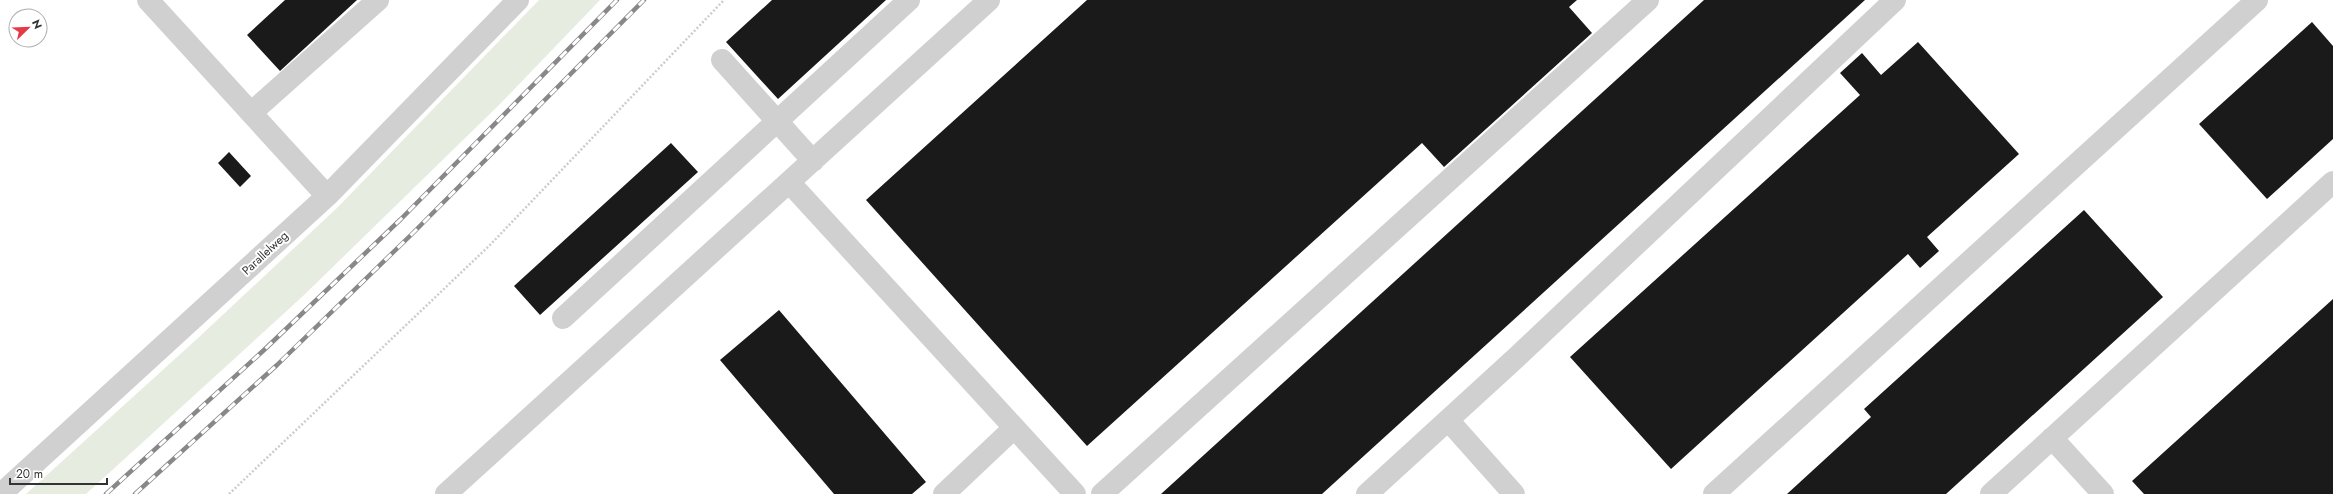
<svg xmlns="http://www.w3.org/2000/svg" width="2333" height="494" font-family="Jost,sans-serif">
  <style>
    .green { fill: #e6ecdf }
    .building { fill: #1a1a1a }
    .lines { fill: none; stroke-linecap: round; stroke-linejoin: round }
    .path { stroke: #cdcdcd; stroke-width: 2.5; stroke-dasharray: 2 2; stroke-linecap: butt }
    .minor { stroke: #d0d0d0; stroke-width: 22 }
    .rail-casing { stroke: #888; stroke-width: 4.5 }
    .rail { stroke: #fff; stroke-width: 3; stroke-dasharray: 9; stroke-linecap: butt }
    .labels { text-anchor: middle; stroke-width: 4; stroke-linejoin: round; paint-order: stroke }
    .street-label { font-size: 12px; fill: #333; stroke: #fff }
  </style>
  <rect width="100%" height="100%" fill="#fff"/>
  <path class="green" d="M539 0H600L500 104 303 296 86 494H26L198 338 337 208Z"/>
  <path class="building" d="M285 0H357L280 71 247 35Z
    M772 0H886L778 99 726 42Z
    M1087 0H1577L1569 7 1592 33 1444 167 1422 143 1087 446 866 200Z
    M1704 0H1865L1322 494H1161Z
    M2312 22 2333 46V139L2267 199 2199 124Z
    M1918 42 2019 154 1927 237 1939 251 1920 268 1908 254 1671 469 1570 357 1860 95 1840 73 1862 53 1881 75Z
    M671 143 698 172 540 315 514 286Z
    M229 152 251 176 240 187 218 163Z
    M2084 210 2163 297 1946 494H1787L1871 417 1864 409Z
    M2333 299V494H2144L2132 481Z
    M779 310 926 482 912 494H834L720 360Z"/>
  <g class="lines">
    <path class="path" d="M229 494 490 245 724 0"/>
    <path class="minor" d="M148 0 327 196
      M722 60 813 161
      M251 113 378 0
      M789 182 1075 494
      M563 318 909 0
      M1448 420 1514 494
      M2052 438 2103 494
      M1 494 327 196 518 0
      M446 494 989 0
      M944 494 1014 428
      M1102 494 1648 0
      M1367 494 1519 355 1895 0
      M1714 494 2257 0
      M1991 494 2333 182"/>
    <defs>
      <path id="rail" d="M106 494 264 350 401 219 617 0
        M135 494 277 365 413 233 644 0"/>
    </defs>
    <use href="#rail" class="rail-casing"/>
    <use href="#rail" class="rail"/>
  </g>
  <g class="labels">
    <g class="street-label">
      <text transform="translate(265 253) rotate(-43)" y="4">Parallelweg</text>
    </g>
  </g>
  <g transform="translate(28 28) rotate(67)"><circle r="19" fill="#ffffff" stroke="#adadad"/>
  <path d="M0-3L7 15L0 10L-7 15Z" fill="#e63946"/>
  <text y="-6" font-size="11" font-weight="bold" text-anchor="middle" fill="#333333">N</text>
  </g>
  <path d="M10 478v6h97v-6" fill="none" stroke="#333333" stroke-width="2"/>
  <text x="16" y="478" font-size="12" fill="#333333" stroke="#ffffff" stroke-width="3" paint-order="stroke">20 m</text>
</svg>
